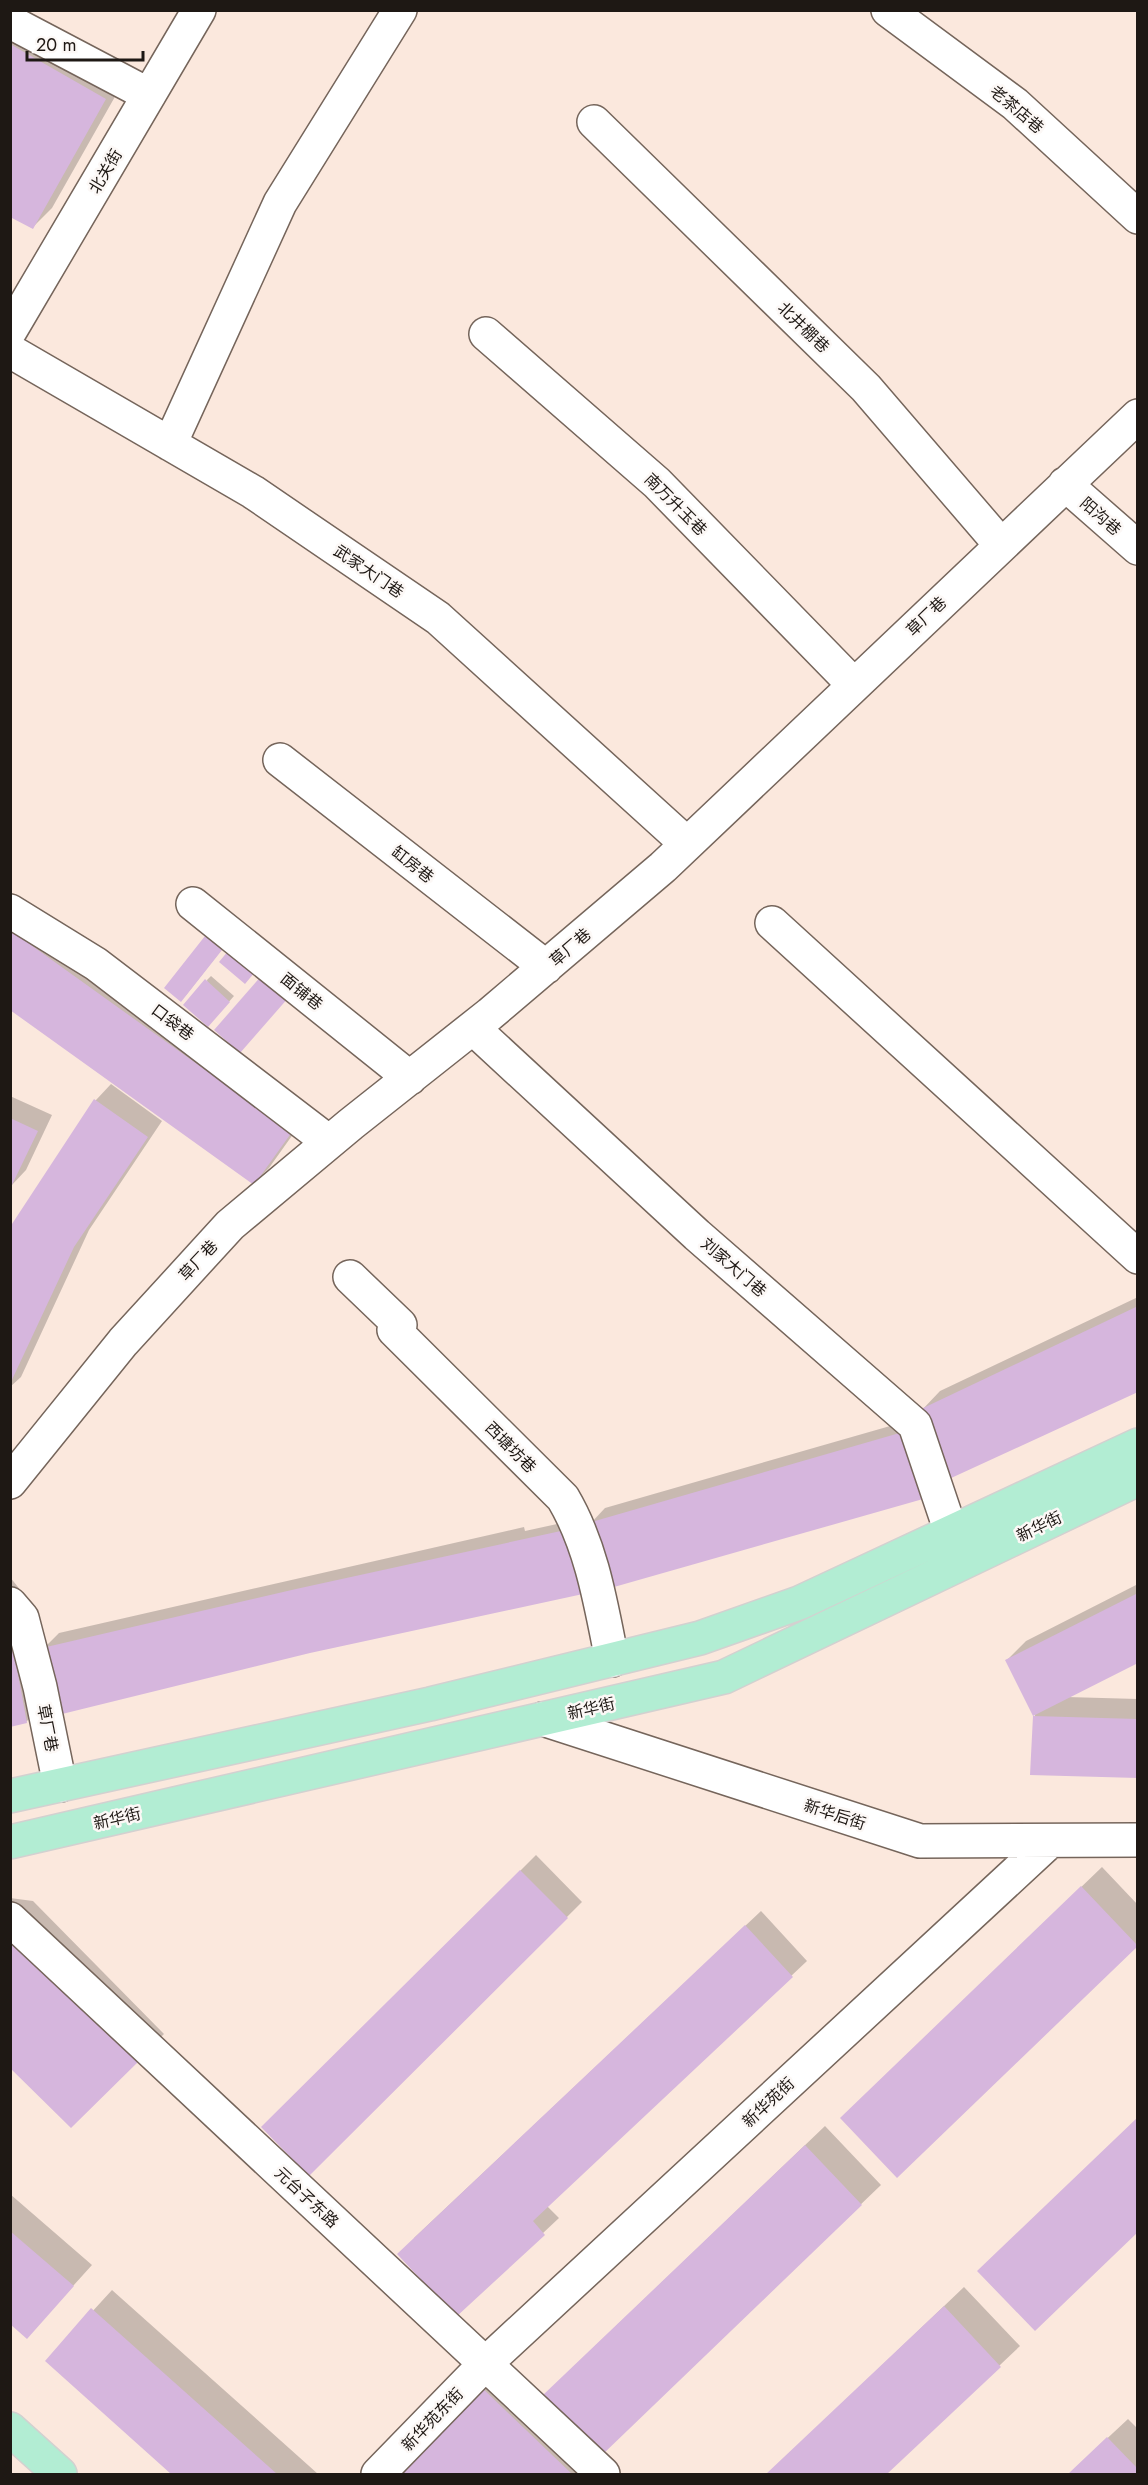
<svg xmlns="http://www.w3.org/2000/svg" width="1148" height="2485" font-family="Jost,'Noto Sans SC',sans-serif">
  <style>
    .shadow { fill: #0003 }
    .building { fill: #d6b6dd }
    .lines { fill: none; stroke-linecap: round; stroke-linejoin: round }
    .minor-casing { stroke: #75655b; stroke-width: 36 }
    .major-casing { stroke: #d2d1d0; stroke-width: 36 }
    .minor { stroke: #fff; stroke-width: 33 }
    .major { stroke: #b2edd3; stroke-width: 33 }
    .labels { text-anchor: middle; stroke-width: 5; stroke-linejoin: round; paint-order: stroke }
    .street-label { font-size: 16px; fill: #1e1814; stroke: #fcf8f6 }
  </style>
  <rect width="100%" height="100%" fill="#fbe8dd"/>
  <path class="shadow" d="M10 10H30L24 21 125 79 52 208 32 228 10 215Z
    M10 927 306 1116 269 1168 254 1183 10 1008Z
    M211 932 226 944 186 995 166 988Z
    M211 976 234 996 213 1020 207 980Z
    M111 1084 162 1121 89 1230 21 1377 10 1387V1231L96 1100Z
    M10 1096 52 1115 26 1170 11 1186Z
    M1138 1297V1390L921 1411 940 1391Z
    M918 1418 937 1482 590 1524 605 1508Z
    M580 1519 593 1582 310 1652 44 1648 59 1633 524 1527 525 1531Z
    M10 1577 29 1601 46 1702 26 1722 10 1725Z
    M1138 1584V1661L1067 1697 1138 1699V1776L1031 1773 1035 1715 1007 1660 1026 1641Z
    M536 1855 582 1902 309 2174 263 2127Z
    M1102 1867 1138 1905V1944L897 2176 861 2099Z
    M10 1898 33 1901 164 2034 71 2126 10 2066Z
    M761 1911 807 1961 547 2206 559 2218 456 2315 414 2238Z
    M825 2126 881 2185 602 2453 565 2375Z
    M10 2194 92 2265 27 2337 10 2322Z
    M964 2287 1020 2346 1000 2365 885 2474H768Z
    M112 2290 318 2474H173L47 2361Z
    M499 2365 612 2474H395Z
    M1128 2419 1138 2429V2474H1069Z"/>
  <path class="building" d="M10 44 106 99 33 229 10 217Z
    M10 930 292 1132 254 1185 10 1010Z
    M205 936 222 950 181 1002 164 988Z
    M233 945 259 967 245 984 219 962Z
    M263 974 289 997 240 1053 214 1030Z
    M205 979 230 1002 208 1027 183 1005Z
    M94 1099 148 1137 74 1247 10 1384V1227Z
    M10 1118 38 1131 10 1189Z
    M1138 1306V1392L949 1479 919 1410Z
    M903 1432 923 1499 607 1589 588 1523Z
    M570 1529 583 1594 310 1653 58 1715 42 1648 296 1589Z
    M1138 1593V1663L1033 1716 1005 1660Z
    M10 1631 27 1723 10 1727Z
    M1033 1716 1138 1719V1778L1030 1775Z
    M520 1870 568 1918 309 2176 261 2127Z
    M1081 1886 1138 1946 897 2178 840 2118Z
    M745 1925 793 1977 533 2221 545 2235 456 2317 397 2254Z
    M10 1932 139 2061 71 2128 10 2068Z
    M1138 2117V2232L1035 2331 977 2271Z
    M805 2145 862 2205 602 2455 543 2395Z
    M10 2231 74 2286 27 2339 10 2324Z
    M944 2306 1001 2367 887 2474H766Z
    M91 2308 277 2474H171L45 2361Z
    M478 2384 572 2474H393Z
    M1107 2437 1138 2469V2474H1068Z"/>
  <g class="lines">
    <defs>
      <path id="minor" d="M888 10 1015 104 1138 217
        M18 26 149 95
        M594 122 866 388 1001 545
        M10 331 199 10
        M486 334 657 483 854 685
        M10 351 253 492 438 618 687 844
        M170 444 280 203 400 10
        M1065 484 1138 548
        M280 760 546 967
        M193 904 410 1078
        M10 911 96 964 329 1142
        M772 923 1138 1257
        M473 1028 697 1235 915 1425 951 1532
        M350 1277 400 1325 394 1330 563 1498C592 1547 601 1605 612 1660
        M10 1482 123 1342 230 1225 351 1124 490 1014 663 867 1138 416
        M10 1604 22 1618 40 1687 60 1785
        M543 1719 920 1841 1138 1840
        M10 1919 603 2474
        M378 2474 485 2364 1050 1841"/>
      <path id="major" d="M10 1796 430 1704 700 1638 799 1603 1138 1445
        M10 1842 724 1677 1138 1479
        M10 2429 60 2474"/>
    </defs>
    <use href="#minor" class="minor-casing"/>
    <use href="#major" class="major-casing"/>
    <use href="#minor" class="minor"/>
    <use href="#major" class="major"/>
  </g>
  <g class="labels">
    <g class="street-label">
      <text transform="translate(1017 109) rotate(40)" y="6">老茶店巷</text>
      <text transform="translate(105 171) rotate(-59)" y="6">北关街</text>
      <text transform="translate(804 327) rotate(44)" y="6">北井棚巷</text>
      <text transform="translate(676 504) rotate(45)" y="6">南万升玉巷</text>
      <text transform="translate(1101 516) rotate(41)" y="6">阳沟巷</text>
      <text transform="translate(369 571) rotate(34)" y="6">武家大门巷</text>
      <text transform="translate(926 616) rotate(-44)" y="6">草厂巷</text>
      <text transform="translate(413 864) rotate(38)" y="6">缸房巷</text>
      <text transform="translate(570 947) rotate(-41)" y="6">草厂巷</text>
      <text transform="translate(302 991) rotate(39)" y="6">面铺巷</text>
      <text transform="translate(173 1022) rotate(37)" y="6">口袋巷</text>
      <text transform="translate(198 1260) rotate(-47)" y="6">草厂巷</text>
      <text transform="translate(734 1267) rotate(41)" y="6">刘家大门巷</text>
      <text transform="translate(511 1447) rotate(45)" y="6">西塘坊巷</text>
      <text transform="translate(1039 1526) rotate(-26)" y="6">新华街</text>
      <text transform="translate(591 1708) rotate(-13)" y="6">新华街</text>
      <text transform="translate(48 1728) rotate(79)" y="6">草厂巷</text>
      <text transform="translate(835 1814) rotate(18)" y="6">新华后街</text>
      <text transform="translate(117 1818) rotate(-13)" y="6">新华街</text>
      <text transform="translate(768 2102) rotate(-43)" y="6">新华苑街</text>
      <text transform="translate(307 2197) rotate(43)" y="6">元台子东路</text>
      <text transform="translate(432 2419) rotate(-46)" y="6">新华苑东街</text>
    </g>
  </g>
  <rect width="1148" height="2485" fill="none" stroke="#1e1814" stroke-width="24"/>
  <path d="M27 51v9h116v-9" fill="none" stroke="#1e1814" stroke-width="3"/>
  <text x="36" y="51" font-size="18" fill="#1e1814" stroke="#fcf8f6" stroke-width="4.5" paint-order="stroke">20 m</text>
</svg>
